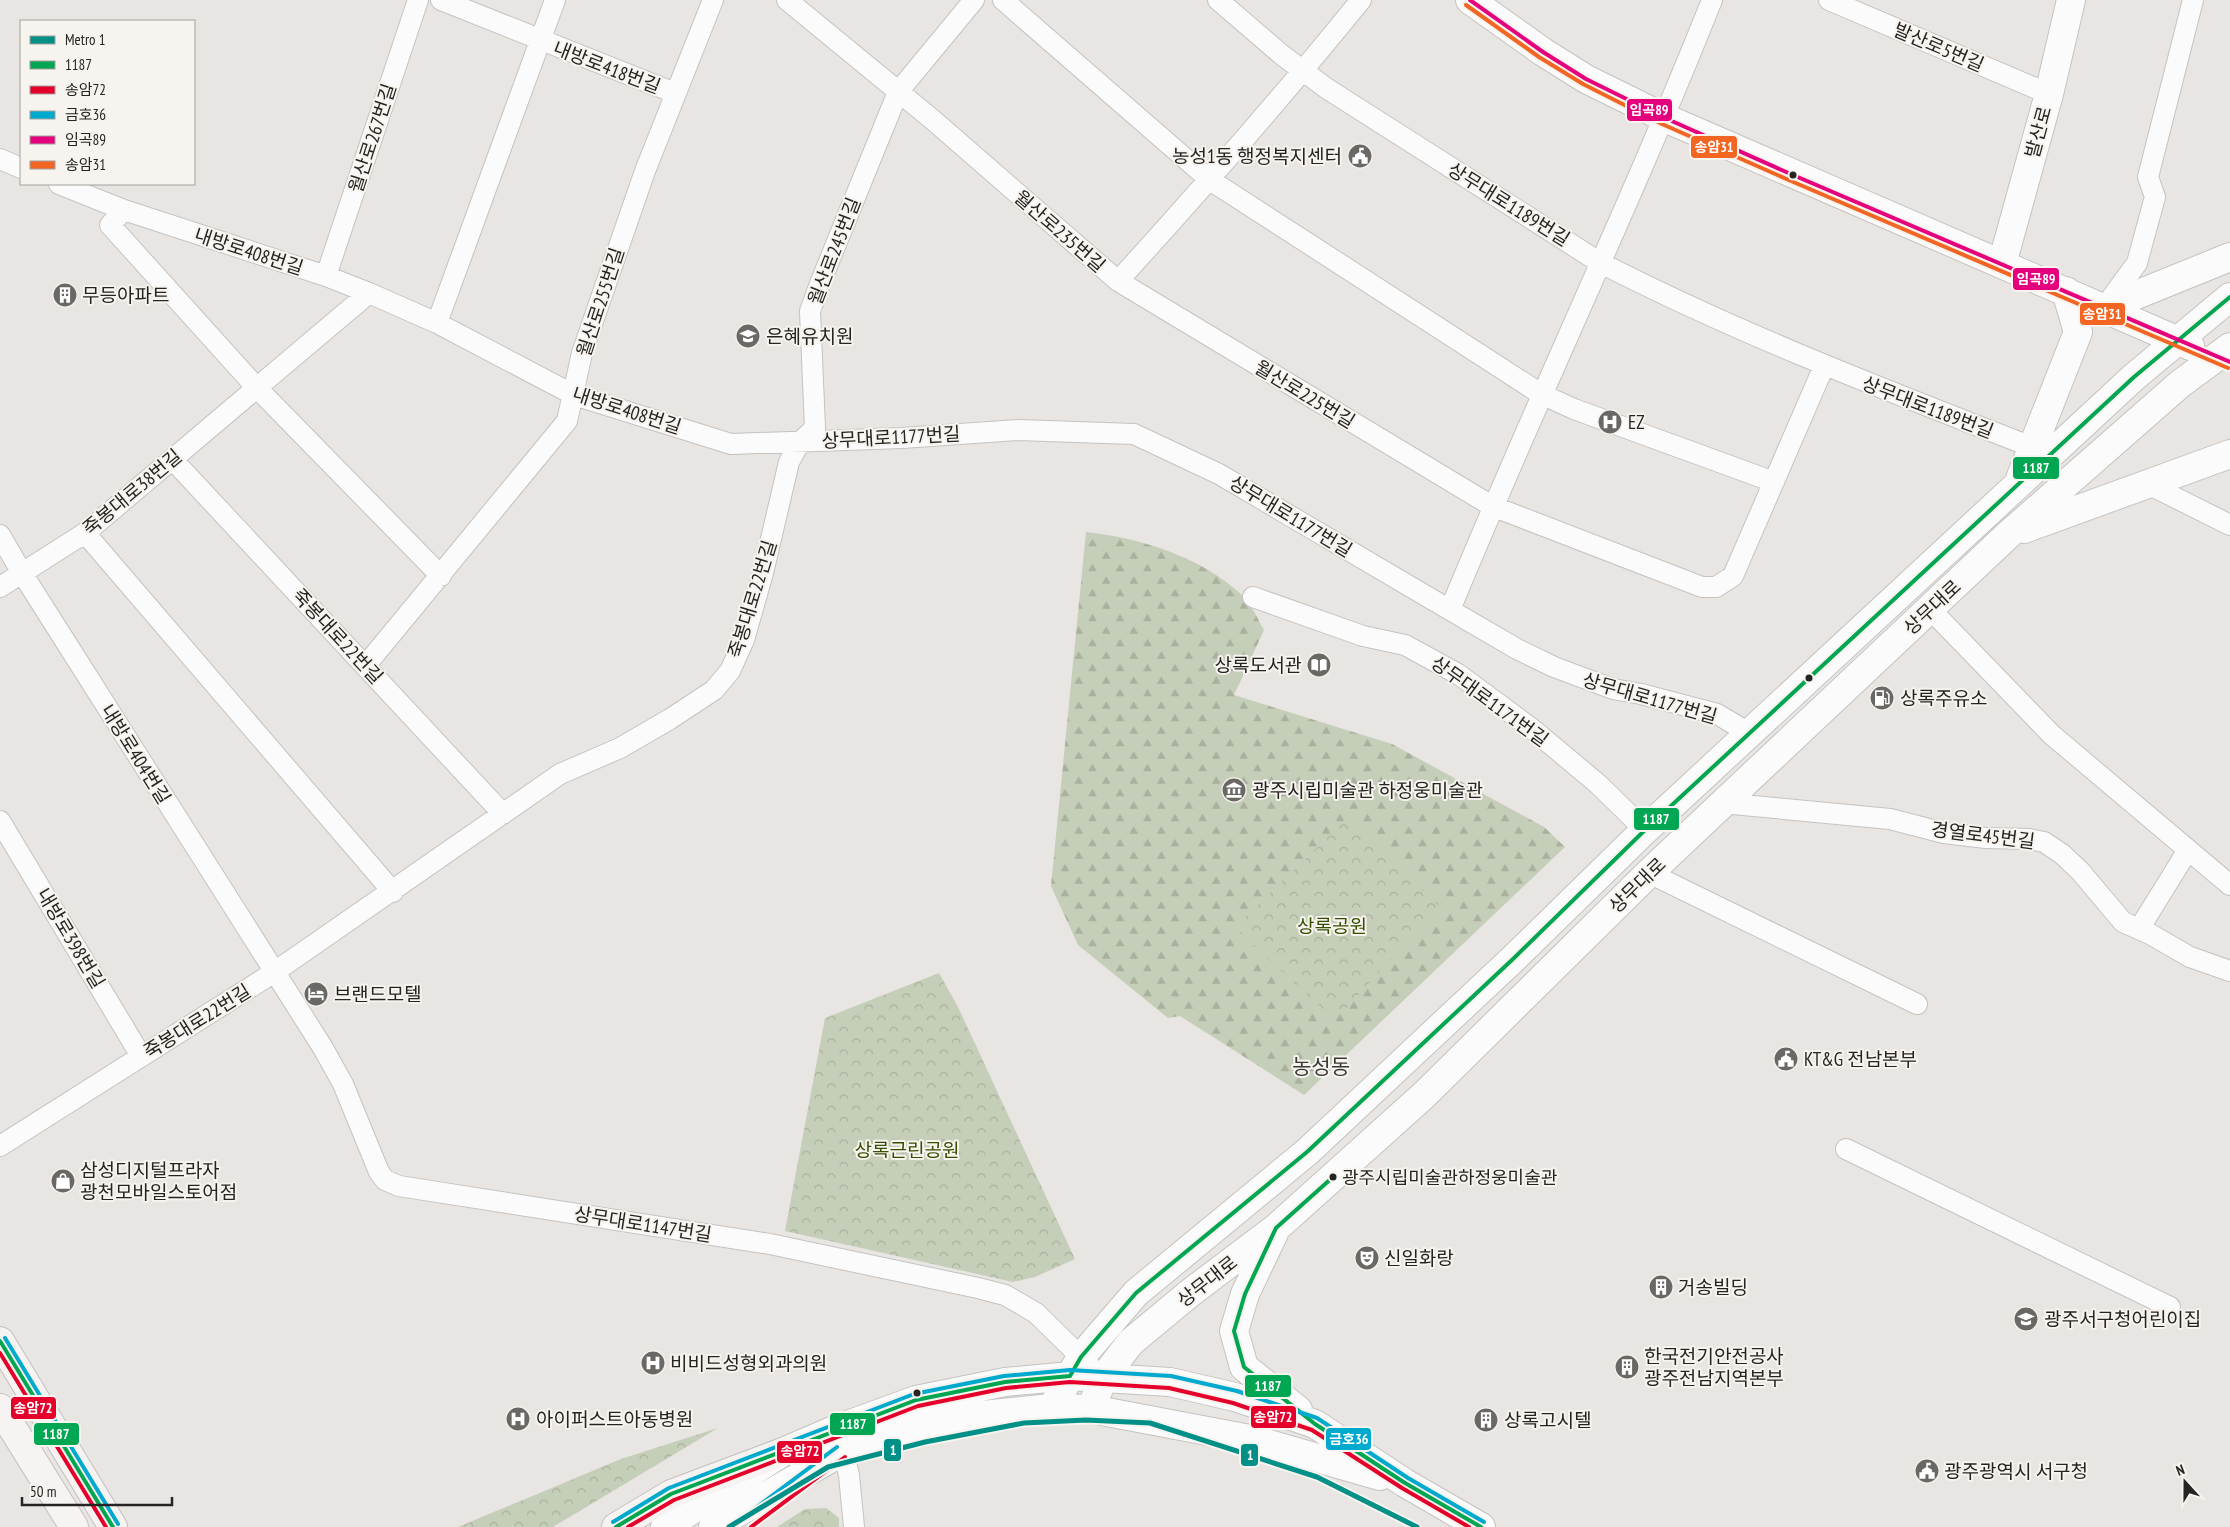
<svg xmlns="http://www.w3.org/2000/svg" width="2230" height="1527" font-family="'PT Sans Narrow','Noto Sans KR',sans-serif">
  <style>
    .forest { fill: url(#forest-firs) }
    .park { fill: url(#park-crowns) }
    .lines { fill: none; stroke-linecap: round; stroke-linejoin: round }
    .street-casing { stroke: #c5c3c1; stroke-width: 22 }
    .secondary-casing { stroke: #c5c3c1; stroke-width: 30 }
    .primary-casing { stroke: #c3c1c0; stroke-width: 30 }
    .street { stroke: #fcfbfb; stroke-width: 20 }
    .secondary { stroke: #fcfbfb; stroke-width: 28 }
    .primary { stroke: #f7f3f3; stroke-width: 28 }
    .bus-1-casing { stroke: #f7f3ee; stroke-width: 8 }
    .bus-2-casing { stroke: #f7f3ee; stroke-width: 8 }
    .bus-3-casing { stroke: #f7f3ee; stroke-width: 8 }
    .bus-4-casing { stroke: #f7f3ee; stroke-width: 8 }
    .bus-5-casing { stroke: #f7f3ee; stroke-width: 8 }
    .bus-1 { stroke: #00a651; stroke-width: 4 }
    .bus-2 { stroke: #e4002b; stroke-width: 4 }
    .bus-3 { stroke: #00a9ce; stroke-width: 4 }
    .bus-4 { stroke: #e5007d; stroke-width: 4 }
    .bus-5 { stroke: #f26522; stroke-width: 4 }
    .metro-1-casing { stroke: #f7f3ee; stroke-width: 9 }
    .metro-1 { stroke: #009088; stroke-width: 5 }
    .bus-dot { fill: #262422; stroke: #f7f3ee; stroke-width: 2 }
    .labels { text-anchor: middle; stroke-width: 4; stroke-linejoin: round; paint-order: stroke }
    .bus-label { font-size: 18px; fill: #262422; stroke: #f7f3ee; text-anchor: start }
    .street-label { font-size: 19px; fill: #262422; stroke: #f7f3ee }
    .poi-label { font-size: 19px; fill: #262422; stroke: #f7f3ee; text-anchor: start }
    .park-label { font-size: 19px; fill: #344f00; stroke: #f7f3ee }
    .quarter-label { font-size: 21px; fill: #3c3935; stroke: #f7f3ee }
    .line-badge { stroke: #f7f3ee; stroke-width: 2 }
    .badge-label { font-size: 14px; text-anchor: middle; font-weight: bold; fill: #fff }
  </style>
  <defs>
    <pattern id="forest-firs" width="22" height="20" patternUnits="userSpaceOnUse" patternTransform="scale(1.25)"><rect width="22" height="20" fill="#c5ceb8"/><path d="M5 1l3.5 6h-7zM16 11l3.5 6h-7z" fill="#a9b19e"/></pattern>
    <pattern id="park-crowns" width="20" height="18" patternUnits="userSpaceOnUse" patternTransform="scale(1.25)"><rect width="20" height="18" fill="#c5ceb8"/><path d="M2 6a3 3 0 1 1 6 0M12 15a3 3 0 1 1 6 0" fill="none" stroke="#a9b19e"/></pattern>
  </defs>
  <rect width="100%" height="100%" fill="#e8e5e2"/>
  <path class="forest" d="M1086 532C1141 538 1203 557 1244 597 1252 605 1258 620 1264 630L1234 695 1392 744 1544 827 1565 847 1304 1095 1180 1016 1168 1018 1078 945 1051 886Z"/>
  <path class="park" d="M1349 817 1443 910 1380 971 1345 1010 1323 1009 1235 927Z
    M939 973 958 1007 1075 1259 1035 1277 1013 1282 785 1231 825 1018Z
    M718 1428 553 1527H458L621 1459Z
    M826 1508 839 1518V1527H777L805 1509Z"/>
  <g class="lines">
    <defs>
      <path id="street" d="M441 0 675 93
        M787 0 933 120 1118 281 1492 506 1702 587H1716L1733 576 1824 366
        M1003 0 1210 180 1541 394 1574 409 1774 482
        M1218 0 1282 55 1326 88 1599 262C1739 334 1886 390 2032 447
        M1829 0 2049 94
        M0 159 21 168
        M59 184 124 210 326 276 369 293 437 323 574 395 731 444 902 438 1018 430 1134 434 1219 474 1450 610 1517 649 1554 667 1613 689 1641 694 1717 714 1749 733
        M124 210 110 225 256 387 441 576
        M326 276 418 0
        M1118 281C1201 190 1283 96 1361 0
        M2104 308 2137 263 2155 197 2148 177 2193 0
        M437 323 555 0
        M173 460 503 814
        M2148 484 2230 525
        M85 533 393 892
        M0 535 22 573 323 1048 343 1084 379 1172 385 1180 399 1186 770 1244 978 1288 1005 1295 1036 1313 1090 1366
        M0 587 85 533 369 293
        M1253 597 1363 636 1405 645 1458 674 1531 728 1598 784 1645 830
        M1930 609 2052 735 2230 885
        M1450 610C1534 405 1630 206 1712 0
        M366 665 567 421 582 353 645 171 713 0
        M1722 803 1890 819 1944 833 1986 838 2029 839 2044 842 2062 854 2080 871 2123 922 2150 934 2190 957 2230 971
        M0 821 141 1056
        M1649 873 1917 1004
        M2139 929 2188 850
        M0 1146 273 973 560 774 620 748 670 719 714 690 730 671 744 640 763 573 789 462 800 442 815 428 810 311 821 281 898 92 974 0
        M1846 1149 2170 1307
        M843 1451 849 1475 854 1527"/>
      <path id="secondary" d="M1470 0 1543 52 1586 79 1665 118 2190 346
        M2002 264 2049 94 2071 0
        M2104 308 2230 257
        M2020 479 2078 332 2066 291
        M2024 529 2230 454
        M1274 1233 1245 1294 1234 1331 1244 1367 1298 1410
        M1052 1408 1081 1357 1136 1293 1307 1152 1513 959 1645 830 2134 377 2230 297
        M1091 1409 1103 1378 1131 1342 1190 1293 1276 1228 1424 1095 1649 873 2009 534 2180 384 2230 347
        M665 1527 783 1452 834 1430 916 1400 1005 1382 1070 1376 1170 1382 1235 1397 1315 1424 1405 1483 1481 1527
        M713 1527 843 1451 895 1433 963 1417 1052 1408 1091 1409 1255 1440 1380 1476"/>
      <path id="primary" d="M0 1341 113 1527
        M0 1408 74 1527
        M616 1527 671 1494 783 1452"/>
    </defs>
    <use href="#street" class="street-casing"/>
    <use href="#secondary" class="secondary-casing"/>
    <use href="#primary" class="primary-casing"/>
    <use href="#street" class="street"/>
    <use href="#secondary" class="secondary"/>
    <use href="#primary" class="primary"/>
    <defs>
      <path id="bus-1" d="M1333 1177 1276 1228 1245 1294 1234 1331 1244 1367 1315 1424 1405 1483 1481 1527
        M0 1341 113 1527
        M616 1527 671 1494 916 1400 1005 1382 1070 1376 1081 1357 1136 1293 1307 1152 1513 959 1645 830 2134 377 2230 297"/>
      <path id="bus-2" d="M0 1353 106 1527
        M628 1527 674 1500 918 1406 1006 1388 1070 1382 1169 1388 1233 1403 1312 1430 1402 1488 1469 1527
        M751 1527 845 1457"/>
      <path id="bus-3" d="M5 1338 118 1524
        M613 1522 669 1488 914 1394 1004 1376 1070 1370 1171 1376 1237 1391 1317 1418 1408 1478 1484 1522
        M737 1522 837 1447"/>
      <path id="bus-4" d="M1470 0 1543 52 1586 79 1665 118 1793 175 2230 362"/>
      <path id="bus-5" d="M1466 5 1539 57 1583 84 1662 124 1791 181 2228 368"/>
    </defs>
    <use href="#bus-1" class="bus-1-casing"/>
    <use href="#bus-2" class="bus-2-casing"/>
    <use href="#bus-3" class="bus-3-casing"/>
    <use href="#bus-4" class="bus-4-casing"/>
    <use href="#bus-5" class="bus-5-casing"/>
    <use href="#bus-1" class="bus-1"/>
    <use href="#bus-2" class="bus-2"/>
    <use href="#bus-3" class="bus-3"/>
    <use href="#bus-4" class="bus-4"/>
    <use href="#bus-5" class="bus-5"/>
    <defs>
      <path id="metro-1" d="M729 1527 828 1467 925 1442 1024 1423 1086 1420 1150 1423 1317 1477 1417 1527"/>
    </defs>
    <use href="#metro-1" class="metro-1-casing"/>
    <use href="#metro-1" class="metro-1"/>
  </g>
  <defs>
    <symbol id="civic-disc" viewBox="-11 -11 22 22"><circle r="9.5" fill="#6a6865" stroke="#f7f3ee"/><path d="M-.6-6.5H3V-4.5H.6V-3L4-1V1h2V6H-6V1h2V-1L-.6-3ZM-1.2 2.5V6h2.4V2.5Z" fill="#fff"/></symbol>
    <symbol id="building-disc" viewBox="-11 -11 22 22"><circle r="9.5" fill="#6a6865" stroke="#f7f3ee"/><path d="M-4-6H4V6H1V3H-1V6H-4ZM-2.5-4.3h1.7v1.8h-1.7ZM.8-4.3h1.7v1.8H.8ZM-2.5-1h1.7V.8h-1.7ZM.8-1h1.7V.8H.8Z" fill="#fff"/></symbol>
    <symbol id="school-disc" viewBox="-11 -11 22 22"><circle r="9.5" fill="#6a6865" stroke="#f7f3ee"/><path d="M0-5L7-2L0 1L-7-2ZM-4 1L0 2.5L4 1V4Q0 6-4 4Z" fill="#fff"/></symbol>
    <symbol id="hospital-disc" viewBox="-11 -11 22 22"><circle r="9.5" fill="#6a6865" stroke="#f7f3ee"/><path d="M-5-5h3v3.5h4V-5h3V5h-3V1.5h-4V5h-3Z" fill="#fff"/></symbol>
    <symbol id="library-disc" viewBox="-11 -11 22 22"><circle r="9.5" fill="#6a6865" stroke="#f7f3ee"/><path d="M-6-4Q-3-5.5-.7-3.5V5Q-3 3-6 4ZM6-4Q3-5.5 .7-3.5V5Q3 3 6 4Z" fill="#fff"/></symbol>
    <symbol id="fuel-disc" viewBox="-11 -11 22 22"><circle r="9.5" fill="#6a6865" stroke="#f7f3ee"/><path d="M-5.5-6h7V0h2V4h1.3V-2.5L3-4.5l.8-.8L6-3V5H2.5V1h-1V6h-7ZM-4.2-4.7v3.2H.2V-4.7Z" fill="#fff"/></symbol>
    <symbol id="museum-disc" viewBox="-11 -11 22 22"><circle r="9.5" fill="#6a6865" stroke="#f7f3ee"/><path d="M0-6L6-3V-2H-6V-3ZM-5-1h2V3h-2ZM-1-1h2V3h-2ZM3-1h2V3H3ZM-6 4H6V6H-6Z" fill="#fff"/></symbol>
    <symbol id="hotel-disc" viewBox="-11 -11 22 22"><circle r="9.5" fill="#6a6865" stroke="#f7f3ee"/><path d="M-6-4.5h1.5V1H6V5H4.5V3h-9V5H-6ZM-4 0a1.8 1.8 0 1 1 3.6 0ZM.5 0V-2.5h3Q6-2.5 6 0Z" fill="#fff"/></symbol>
    <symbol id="shop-disc" viewBox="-11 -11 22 22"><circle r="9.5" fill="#6a6865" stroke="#f7f3ee"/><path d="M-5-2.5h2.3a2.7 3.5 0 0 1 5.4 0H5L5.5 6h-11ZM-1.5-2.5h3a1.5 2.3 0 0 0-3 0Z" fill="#fff"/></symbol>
    <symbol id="theatre-disc" viewBox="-11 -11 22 22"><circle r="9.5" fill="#6a6865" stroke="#f7f3ee"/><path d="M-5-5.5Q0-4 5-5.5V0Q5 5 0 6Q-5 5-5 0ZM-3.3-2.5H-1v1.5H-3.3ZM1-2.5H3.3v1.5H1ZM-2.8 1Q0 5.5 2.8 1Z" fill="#fff"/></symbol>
  </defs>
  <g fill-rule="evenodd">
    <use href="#civic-disc" x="1346" y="142" width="28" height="28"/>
    <use href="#building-disc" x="51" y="281" width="28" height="28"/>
    <use href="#school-disc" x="734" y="322" width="28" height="28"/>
    <use href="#hospital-disc" x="1596" y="408" width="28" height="28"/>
    <use href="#library-disc" x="1305" y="651" width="28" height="28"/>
    <use href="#fuel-disc" x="1868" y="684" width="28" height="28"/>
    <use href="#museum-disc" x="1220" y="776" width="28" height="28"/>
    <use href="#hotel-disc" x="302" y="980" width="28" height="28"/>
    <use href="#civic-disc" x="1772" y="1045" width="28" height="28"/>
    <use href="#shop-disc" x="49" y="1167" width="28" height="28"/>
    <use href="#theatre-disc" x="1353" y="1244" width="28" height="28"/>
    <use href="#building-disc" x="1647" y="1273" width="28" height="28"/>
    <use href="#school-disc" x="2012" y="1305" width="28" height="28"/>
    <use href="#hospital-disc" x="639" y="1349" width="28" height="28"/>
    <use href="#building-disc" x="1613" y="1353" width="28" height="28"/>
    <use href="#hospital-disc" x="504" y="1405" width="28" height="28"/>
    <use href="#building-disc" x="1472" y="1406" width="28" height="28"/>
    <use href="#civic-disc" x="1913" y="1457" width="28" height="28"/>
  </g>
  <g class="bus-dot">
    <circle cx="1793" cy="175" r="4.5"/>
    <circle cx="1809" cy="678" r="4.5"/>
    <circle cx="1333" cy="1177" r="4.5"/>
    <circle cx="917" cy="1393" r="4.5"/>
  </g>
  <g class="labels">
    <g class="bus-label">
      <text x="1342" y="1184">광주시립미술관하정웅미술관</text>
    </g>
    <g class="street-label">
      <text transform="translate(1939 47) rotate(23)" y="7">발산로5번길</text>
      <text transform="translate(607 67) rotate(21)" y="7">내방로418번길</text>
      <text transform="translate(2038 132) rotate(-75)" y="7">발산로</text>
      <text transform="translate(372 138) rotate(-72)" y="7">월산로267번길</text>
      <text transform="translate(1509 204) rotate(32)" y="7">상무대로1189번길</text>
      <text transform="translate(1060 231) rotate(41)" y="7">월산로235번길</text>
      <text transform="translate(249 251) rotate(18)" y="7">내방로408번길</text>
      <text transform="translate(834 251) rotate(-69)" y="7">월산로245번길</text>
      <text transform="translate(600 302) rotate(-72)" y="7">월산로255번길</text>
      <text transform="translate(1305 394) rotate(31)" y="7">월산로225번길</text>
      <text transform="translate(1928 407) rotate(21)" y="7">상무대로1189번길</text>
      <text transform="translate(627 410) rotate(18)" y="7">내방로408번길</text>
      <text transform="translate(891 437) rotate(-3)" y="7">상무대로1177번길</text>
      <text transform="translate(132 492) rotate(-40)" y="7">죽봉대로38번길</text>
      <text transform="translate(1291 516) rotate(31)" y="7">상무대로1177번길</text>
      <text transform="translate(752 599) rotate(-73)" y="7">죽봉대로22번길</text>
      <text transform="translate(1932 607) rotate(-43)" y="7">상무대로</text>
      <text transform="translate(338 636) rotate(47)" y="7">죽봉대로22번길</text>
      <text transform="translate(1650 698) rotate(16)" y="7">상무대로1177번길</text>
      <text transform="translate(1490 701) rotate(36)" y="7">상무대로1171번길</text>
      <text transform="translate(136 754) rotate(58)" y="7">내방로404번길</text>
      <text transform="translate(1983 835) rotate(7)" y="7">경열로45번길</text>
      <text transform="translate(1637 885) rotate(-44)" y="7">상무대로</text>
      <text transform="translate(71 938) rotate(59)" y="7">내방로398번길</text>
      <text transform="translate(197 1021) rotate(-32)" y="7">죽봉대로22번길</text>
      <text transform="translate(643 1224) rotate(9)" y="7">상무대로1147번길</text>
      <text transform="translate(1207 1281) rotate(-38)" y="7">상무대로</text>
    </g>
    <g class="poi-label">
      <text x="1342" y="163" text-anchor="end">농성1동 행정복지센터</text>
      <text x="82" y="302">무등아파트</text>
      <text x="766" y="343">은혜유치원</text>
      <text x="1628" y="429">EZ</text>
      <text x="1302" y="672" text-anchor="end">상록도서관</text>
      <text x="1900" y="705">상록주유소</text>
      <text x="1252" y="797">광주시립미술관 하정웅미술관</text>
      <text x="334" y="1001">브랜드모텔</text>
      <text x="1804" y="1066">KT&amp;G 전남본부</text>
      <text x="80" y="1177">삼성디지털프라자<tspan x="80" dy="22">광천모바일스토어점</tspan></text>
      <text x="1384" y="1265">신일화랑</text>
      <text x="1678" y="1294">거송빌딩</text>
      <text x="2044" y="1326">광주서구청어린이집</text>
      <text x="1644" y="1363">한국전기안전공사<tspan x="1644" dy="22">광주전남지역본부</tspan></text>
      <text x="670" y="1370">비비드성형외과의원</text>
      <text x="536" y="1426">아이퍼스트아동병원</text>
      <text x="1504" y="1427">상록고시텔</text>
      <text x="1944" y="1478">광주광역시 서구청</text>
    </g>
    <g class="park-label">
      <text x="1332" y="933">상록공원</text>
      <text x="907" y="1157">상록근린공원</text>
    </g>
    <g class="quarter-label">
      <text x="1321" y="1074">농성동</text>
    </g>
  </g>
  <g class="line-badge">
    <rect x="1626" y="98" width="47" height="24" rx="5" fill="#e5007d"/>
    <rect x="1690" y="135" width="48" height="24" rx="5" fill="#f26522"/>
    <rect x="2012" y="267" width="48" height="24" rx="5" fill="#e5007d"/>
    <rect x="2079" y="302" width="47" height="24" rx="5" fill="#f26522"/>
    <rect x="2012" y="456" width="48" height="24" rx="5" fill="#00a651"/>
    <rect x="1633" y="807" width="47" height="24" rx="5" fill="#00a651"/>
    <rect x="1244" y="1374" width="48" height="24" rx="5" fill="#00a651"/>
    <rect x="10" y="1396" width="47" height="24" rx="5" fill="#e4002b"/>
    <rect x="1250" y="1405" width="47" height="24" rx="5" fill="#e4002b"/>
    <rect x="829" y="1412" width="47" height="24" rx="5" fill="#00a651"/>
    <rect x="33" y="1422" width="47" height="24" rx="5" fill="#00a651"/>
    <rect x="1325" y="1427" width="47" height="24" rx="5" fill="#00a9ce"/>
    <rect x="883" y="1438" width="19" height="24" rx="5" fill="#009088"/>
    <rect x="776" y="1440" width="47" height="24" rx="5" fill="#e4002b"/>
    <rect x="1240" y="1443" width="19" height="24" rx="5" fill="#009088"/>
  </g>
  <g class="badge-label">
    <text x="1649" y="115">임곡89</text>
    <text x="1714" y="152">송암31</text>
    <text x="2036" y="284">임곡89</text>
    <text x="2102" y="319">송암31</text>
    <text x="2036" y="473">1187</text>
    <text x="1656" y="824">1187</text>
    <text x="1268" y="1391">1187</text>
    <text x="33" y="1413">송암72</text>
    <text x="1273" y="1422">송암72</text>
    <text x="853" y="1429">1187</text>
    <text x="56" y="1439">1187</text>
    <text x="1349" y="1444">금호36</text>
    <text x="893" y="1455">1</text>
    <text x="800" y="1456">송암72</text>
    <text x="1250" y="1460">1</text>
  </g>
  <rect x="20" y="20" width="175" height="165" fill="#f7f3ee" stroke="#a3a09c"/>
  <rect x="30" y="36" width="25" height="8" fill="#009088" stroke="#a3a09c"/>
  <text x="65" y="45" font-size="15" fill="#262422">Metro 1</text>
  <rect x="30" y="61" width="25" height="8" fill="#00a651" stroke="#a3a09c"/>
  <text x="65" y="70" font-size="15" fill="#262422">1187</text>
  <rect x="30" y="86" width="25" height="8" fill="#e4002b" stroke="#a3a09c"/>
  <text x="65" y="95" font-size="15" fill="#262422">송암72</text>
  <rect x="30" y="111" width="25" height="8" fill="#00a9ce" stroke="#a3a09c"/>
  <text x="65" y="120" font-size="15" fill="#262422">금호36</text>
  <rect x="30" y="136" width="25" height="8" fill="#e5007d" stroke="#a3a09c"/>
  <text x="65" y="145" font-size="15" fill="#262422">임곡89</text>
  <rect x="30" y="161" width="25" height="8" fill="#f26522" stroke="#a3a09c"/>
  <text x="65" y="170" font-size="15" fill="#262422">송암31</text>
  <g transform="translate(2185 1482) rotate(339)" stroke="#f7f3ee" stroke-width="4" paint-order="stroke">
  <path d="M0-4L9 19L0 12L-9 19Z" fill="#262422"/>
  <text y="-8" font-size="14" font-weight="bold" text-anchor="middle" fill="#262422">N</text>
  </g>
  <path d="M22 1497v8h150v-8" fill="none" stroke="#262422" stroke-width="2.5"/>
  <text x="30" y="1497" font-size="15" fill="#262422" stroke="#f7f3ee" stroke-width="4" paint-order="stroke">50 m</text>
</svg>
